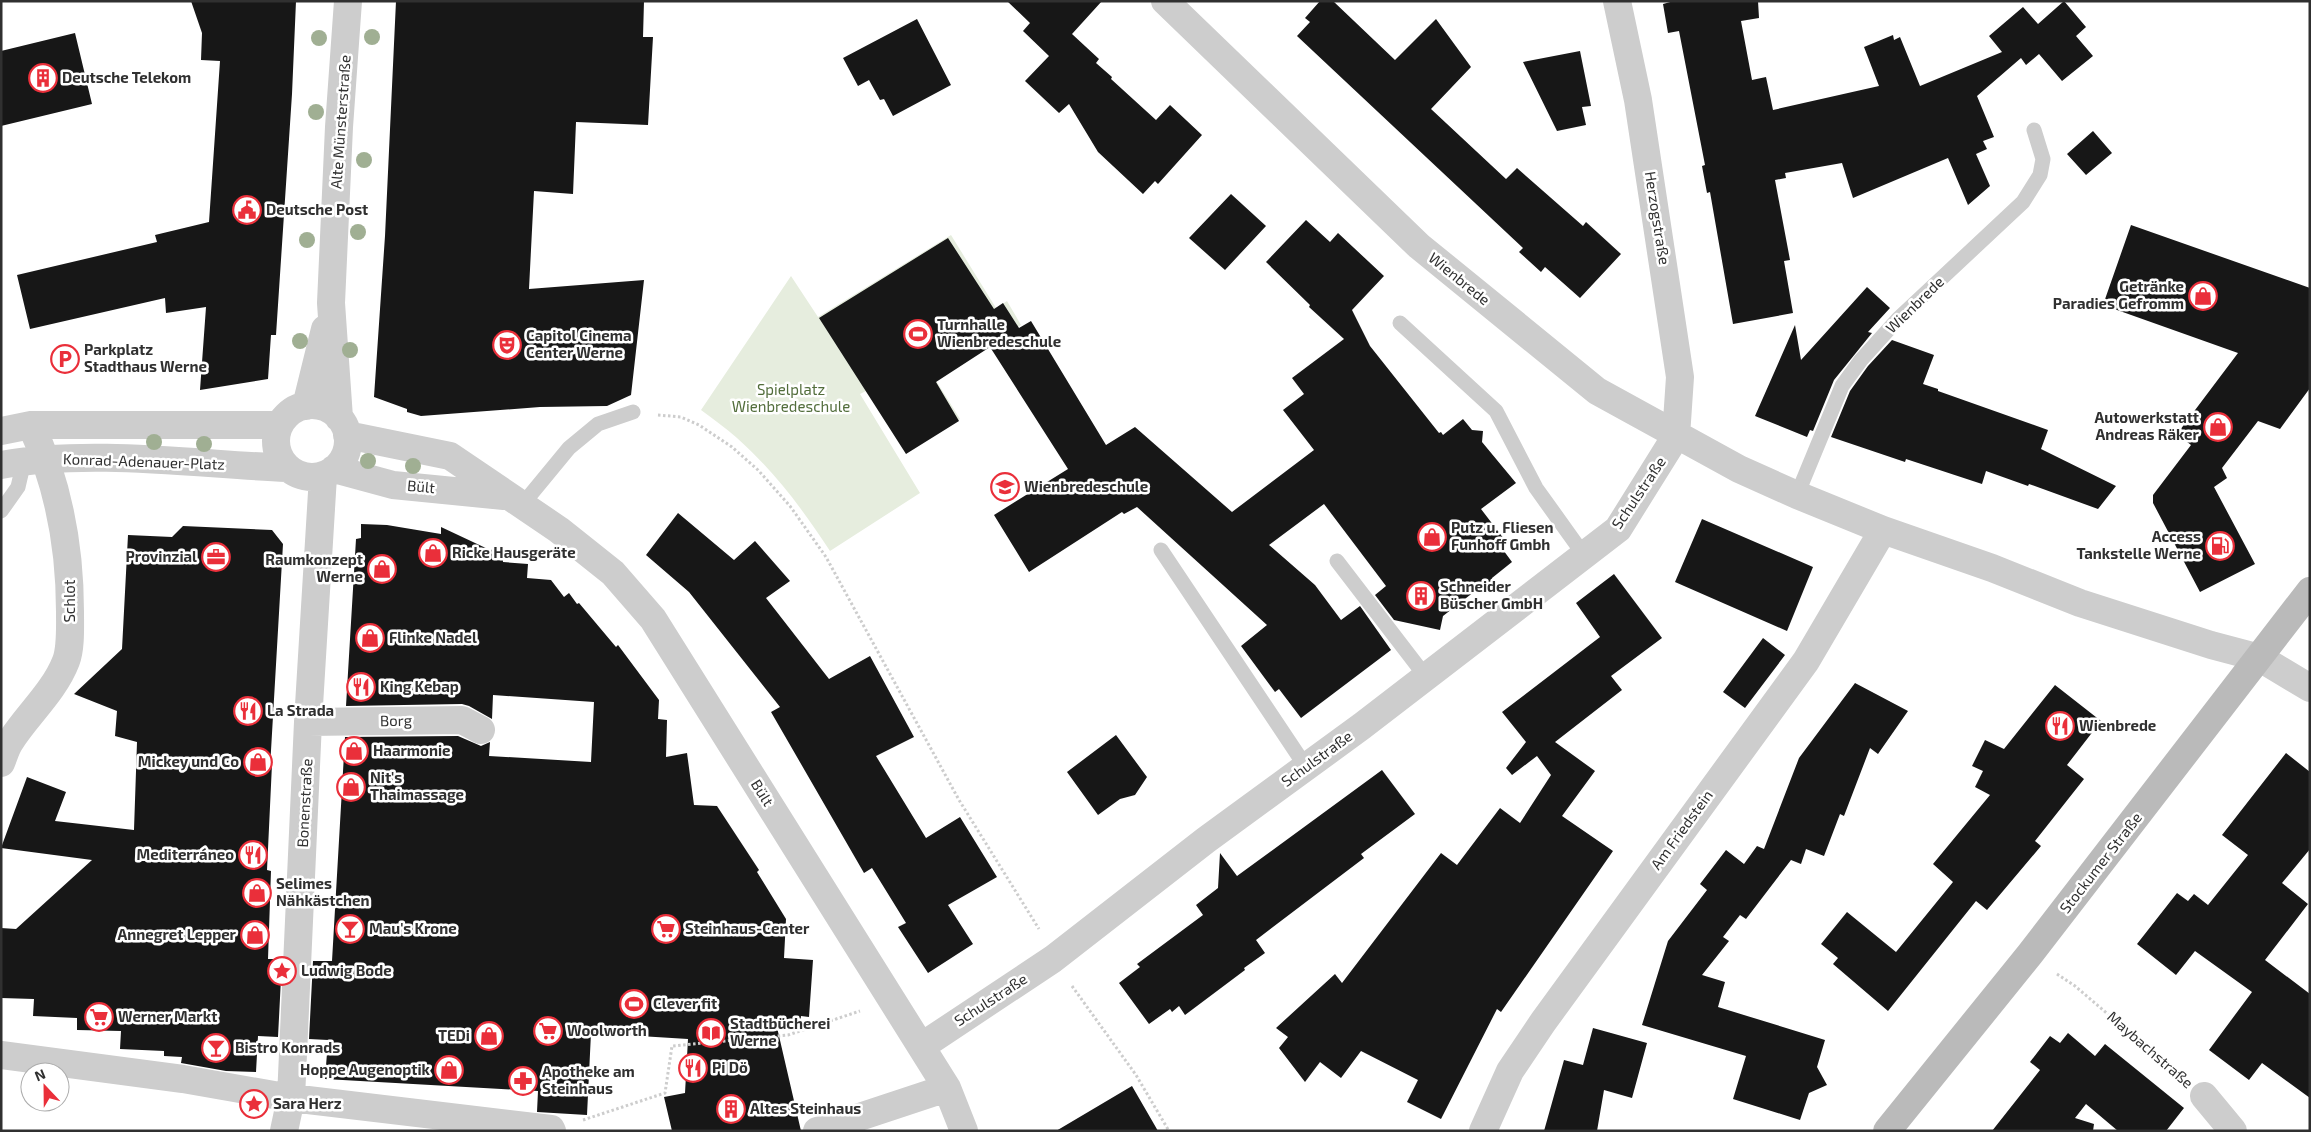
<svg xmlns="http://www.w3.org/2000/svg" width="2311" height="1132" font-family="'Exo 2',sans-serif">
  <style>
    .green { fill: #e6edde }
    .building { fill: #171717 }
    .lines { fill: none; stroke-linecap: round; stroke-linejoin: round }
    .path { stroke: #cdcdcd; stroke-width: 3; stroke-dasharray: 2.5 2.5; stroke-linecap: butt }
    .lane { stroke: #cdcdcd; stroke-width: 15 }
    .street { stroke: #cdcdcd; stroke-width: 28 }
    .secondary { stroke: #bababa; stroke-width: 28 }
    .tree { fill: #a0af93 }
    .labels { text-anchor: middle; stroke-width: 5; stroke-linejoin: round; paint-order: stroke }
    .poi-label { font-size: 15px; font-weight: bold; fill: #303030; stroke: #fff; text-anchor: start }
    .street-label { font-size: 15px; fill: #303030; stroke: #fff }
    .park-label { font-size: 15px; fill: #526d3b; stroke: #fff }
  </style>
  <rect width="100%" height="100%" fill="#fff"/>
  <path class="green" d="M951 235 996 308 1007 301 1021 325 935 379 960 419 907 452 868 390 860 394 920 493 830 551C804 511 774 471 737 438 726 428 713 419 701 410L791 276 818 317Z"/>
  <path class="building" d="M191 1H296L292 94 276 335H271L268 379 200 390 206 307 166 313 165 298 30 329 17 275 157 242 155 235 209 222 220 61 201 60 202 33Z
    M396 1H644L643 37H653L648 125 576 122 573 194 534 191 529 289 644 280 631 395 607 406 540 407 421 416 407 412V409L374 397 385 236Z
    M1007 1H1102L1072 34 1099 59 1096 63 1112 77 1111 79 1156 120 1170 105 1202 135 1158 184 1155 181 1143 194 1098 152 1069 104 1059 113 1025 81 1049 56 1023 31 1030 23Z
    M1320 1H1333L1395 60 1436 19 1471 67 1431 109 1506 179 1517 168 1583 226 1586 222 1621 254 1580 298 1545 267 1541 272 1519 252 1523 248 1297 36 1310 22 1305 18Z
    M1674 1H1758L1759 18 1741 21 1752 80 1766 77 1773 110 1879 86 1864 47 1893 35 1894 40 1900 37 1920 86 2002 52 1989 36 2023 7 2038 24 2064 1 2086 27 2076 36 2093 56 2062 81 2039 54 2026 65 2021 58 1977 96 1994 137 1983 141 1987 149 1976 154 1990 186 1968 205 1948 158 1853 198 1842 163 1785 173 1786 178 1775 180 1790 260 1784 261 1793 313 1733 324 1710 192 1707 193 1702 166 1705 165 1679 31 1668 33 1663 4Z
    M917 19 951 85 893 116 884 99 880 100 869 80 858 86 843 58Z
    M75 33 92 104 1 126V51Z
    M1580 51 1591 106 1582 107 1586 125 1557 131 1523 62Z
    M2093 131 2112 153 2086 175 2067 154Z
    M1231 194 1266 226 1225 270 1189 238Z
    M1306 220 1330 242 1338 233 1384 276 1352 310 1370 346 1439 433 1441 432 1443 435 1463 419 1472 430 1483 431 1482 442 1516 483 1481 509 1504 539 1498 543 1512 562 1492 578 1494 591 1479 588 1443 616 1440 630 1394 620 1375 595 1386 586 1324 504 1269 545 1315 585 1341 620 1360 606 1391 650 1301 718 1279 689 1275 692 1241 646 1267 625 1137 507 1124 514 1122 512 1029 572 994 515 1068 469 990 347 936 382 959 421 906 454 819 318 948 238 994 309 1003 303 1019 328 1031 321 1106 445 1135 427 1232 512 1314 450 1283 410 1304 394 1292 378 1344 339 1309 307 1310 305 1266 262Z
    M2131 225 2310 288V388L2280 429 2258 421 2222 468 2227 478 2214 487 2255 564 2200 592 2153 503V495L2191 445 2177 434 2238 353 2103 305Z
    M1867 287 1890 308 1868 332 1872 333 1834 380 1813 431 1810 430 1807 437 1755 416 1795 325 1801 360Z
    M1892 340 1934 355 1923 384 1938 389V391L2048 430 2041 449 2116 486 2098 509 2029 484 2028 486 1986 471 1982 484 1906 459 1905 462 1831 437 1850 391 1868 366Z
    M678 513 734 560 755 541 790 581 766 598 829 679 870 656 914 737 876 756 926 838 960 817 997 877 948 905 973 944 928 973 898 927 906 923 872 868 864 873 771 712 780 707 689 592 646 555Z
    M1702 519 1813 567 1787 631 1675 582Z
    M361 524 387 525 441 534V527L490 550 502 549 503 562 528 564 527 578 551 580 564 597 569 593 577 604 579 603 616 647 618 645 659 700 658 719 667 720 666 757 687 753 694 805 717 806 759 870 757 872 786 919 784 958 813 960 809 1017 801 1016 800 1025 776 1023 801 1131H672L664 1097 685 1093 688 1039 591 1033 587 1115 537 1112 538 1091 325 1079 328 1040 309 1039 313 961H332L345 737 458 736 481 746 490 742 489 756 591 762 594 702 493 695 492 719 469 706 462 704 346 706 356 539 361 538Z
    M183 526 272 530 283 544 270 768 272 764 267 870 271 871 268 959H282L278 1037 258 1036 256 1072 226 1071 181 1063 182 1057 164 1056V1051L120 1049 121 1031 77 1030V1018L33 1016 34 999 1 998V928L16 929 92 860 1 848 27 777 66 792 55 821 134 830 137 742 115 736 117 711 74 694 122 649 128 535 172 537Z
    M1614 574 1662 638 1611 676 1622 690 1555 742 1595 771 1562 816 1613 851 1501 1012 1497 1009 1441 1119 1407 1102 1418 1080 1361 1051 1341 1078 1320 1062 1305 1082 1279 1048 1288 1037 1276 1028 1335 974 1342 983 1441 853 1457 865 1500 808 1520 823 1551 775 1537 756 1512 775 1506 768 1526 742 1502 712 1600 637 1576 603Z
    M1763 638 1785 655 1745 708 1723 692Z
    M1855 683 1908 711 1878 754 1870 748 1844 816 1840 814 1824 856 1806 849 1801 864 1791 860 1746 919 1740 915 1723 937 1729 941 1702 975 1725 982 1718 1007 1825 1040 1817 1067 1827 1085 1809 1093 1800 1120 1733 1099 1746 1056 1642 1025 1668 941 1707 890 1700 884 1726 850 1744 864 1757 846 1764 849 1799 758Z
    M2055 685 2101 721 2067 765 2084 779 2035 841 2041 846 1987 910 1976 901 1888 1011 1833 964 1838 958 1821 944 1847 912 1896 952 1953 882 1933 864 1990 795 1975 787 1983 771 1972 766 1985 740 2004 749Z
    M1116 735 1147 777 1135 795 1120 799 1098 815 1067 772Z
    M2286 753 2310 772V849L2282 883 2308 904 2265 960 2310 994V1098L2262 1063 2249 1080 2209 1050 2252 992 2195 951 2176 975 2137 944 2177 893 2188 901 2194 894 2208 905 2248 855 2222 835Z
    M1382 770 1415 814 1361 854 1364 858 1256 940 1265 953 1244 968 1245 970 1185 1015 1179 1006 1172 1012 1170 1009 1149 1024 1119 983 1140 967 1137 964 1203 915 1196 905 1218 888 1220 853 1237 876Z
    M1593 1028 1647 1043 1632 1098 1604 1090 1597 1131H1544L1564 1060 1583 1065Z
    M2068 1033 2095 1056 2105 1044 2184 1108 2166 1131H2118L2086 1104 2075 1118 2094 1124 2093 1131H1992L2040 1070 2030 1062 2050 1036 2060 1043Z
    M1132 1086 1158 1131H1056Z"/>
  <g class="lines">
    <path class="path" d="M658 415 681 417 699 425 732 447 758 470 790 506 826 557 959 800 1039 929
      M2057 974 2075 986 2179 1075
      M1072 986 1136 1075 1169 1131
      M583 1120 665 1093 672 1046 788 1035 860 1011"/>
    <path class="lane" d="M1400 323 1496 411 1536 488 1584 555
      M1797 495 1842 386 1861 360 1898 319 2023 202 2040 175 2043 159 2034 130
      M522 505 569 448 598 424 633 412
      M1 511 18 487 24 461
      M1161 550 1306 767
      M1337 561 1426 677"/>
    <path class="street" d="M1165 1 1419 246 1597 391 1739 469 1797 495 1883 530 1992 568 2080 603 2211 645 2260 658 2310 688
      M276 441a36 36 0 1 1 72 0a36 36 0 1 1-72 0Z
      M306 406 325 329
      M339 418 331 303 339 127 348 1
      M1 431 31 425H279
      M347 435 450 456 559 530 613 573 653 619 947 1088 964 1131
      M1 465C90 449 196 464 287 468
      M334 469 393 485 504 496
      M308 722 462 720 481 730
      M1 763C4 756 6 748 10 742 27 715 54 692 66 661 71 648 70 627 70 612 70 547 59 485 31 425
      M922 1046 1053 959 1206 840 1362 726 1618 529 1676 436 1680 377 1638 100 1617 1
      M1 1055 183 1079 291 1098 551 1129 552 1131
      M2204 1096 2233 1131
      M284 1131 291 1098 308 722 323 476
      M817 1131 947 1088
      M1483 1131 1510 1071 1543 1022 1806 661 1883 530"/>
    <path class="secondary" d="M1887 1131 2030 954 2310 591"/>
  </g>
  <g class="tree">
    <circle cx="372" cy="37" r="8"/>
    <circle cx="319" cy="38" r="8"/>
    <circle cx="316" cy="112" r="8"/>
    <circle cx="364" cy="160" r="8"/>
    <circle cx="358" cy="232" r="8"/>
    <circle cx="307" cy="240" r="8"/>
    <circle cx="300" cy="341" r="8"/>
    <circle cx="350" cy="350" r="8"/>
    <circle cx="154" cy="442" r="8"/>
    <circle cx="204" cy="444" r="8"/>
    <circle cx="368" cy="461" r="8"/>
    <circle cx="413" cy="466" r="8"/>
  </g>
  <defs>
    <symbol id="building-ring" viewBox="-11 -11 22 22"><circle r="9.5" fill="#fff" stroke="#ea2f3a" stroke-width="1.5"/><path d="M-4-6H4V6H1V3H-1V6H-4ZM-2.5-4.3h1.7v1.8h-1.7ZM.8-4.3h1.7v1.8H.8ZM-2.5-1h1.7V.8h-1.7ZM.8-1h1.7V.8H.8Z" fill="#ea2f3a"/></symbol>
    <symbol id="civic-ring" viewBox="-11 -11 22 22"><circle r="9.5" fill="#fff" stroke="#ea2f3a" stroke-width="1.5"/><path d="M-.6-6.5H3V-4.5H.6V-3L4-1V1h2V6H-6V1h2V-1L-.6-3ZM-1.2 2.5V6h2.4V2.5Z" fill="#ea2f3a"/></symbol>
    <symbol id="shop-ring" viewBox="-11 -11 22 22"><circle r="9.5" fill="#fff" stroke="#ea2f3a" stroke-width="1.5"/><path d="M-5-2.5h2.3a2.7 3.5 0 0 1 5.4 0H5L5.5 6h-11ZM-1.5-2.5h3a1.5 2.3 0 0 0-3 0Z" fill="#ea2f3a"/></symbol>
    <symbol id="stadium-ring" viewBox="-11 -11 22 22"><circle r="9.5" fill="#fff" stroke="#ea2f3a" stroke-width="1.5"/><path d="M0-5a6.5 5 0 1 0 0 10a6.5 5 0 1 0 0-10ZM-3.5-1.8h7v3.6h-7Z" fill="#ea2f3a"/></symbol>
    <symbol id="theatre-ring" viewBox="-11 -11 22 22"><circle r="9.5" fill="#fff" stroke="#ea2f3a" stroke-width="1.5"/><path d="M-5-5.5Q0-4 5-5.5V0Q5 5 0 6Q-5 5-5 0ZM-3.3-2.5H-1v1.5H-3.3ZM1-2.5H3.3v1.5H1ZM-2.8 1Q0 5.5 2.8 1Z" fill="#ea2f3a"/></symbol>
    <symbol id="parking-ring" viewBox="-11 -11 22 22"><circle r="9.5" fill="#fff" stroke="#ea2f3a" stroke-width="1.5"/><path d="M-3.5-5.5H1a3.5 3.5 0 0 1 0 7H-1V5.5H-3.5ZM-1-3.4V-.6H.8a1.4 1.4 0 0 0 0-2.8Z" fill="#ea2f3a"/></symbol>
    <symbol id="school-ring" viewBox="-11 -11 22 22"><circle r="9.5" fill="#fff" stroke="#ea2f3a" stroke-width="1.5"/><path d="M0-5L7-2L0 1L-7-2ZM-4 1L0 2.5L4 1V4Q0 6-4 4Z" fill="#ea2f3a"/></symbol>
    <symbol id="fuel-ring" viewBox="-11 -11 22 22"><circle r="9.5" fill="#fff" stroke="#ea2f3a" stroke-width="1.5"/><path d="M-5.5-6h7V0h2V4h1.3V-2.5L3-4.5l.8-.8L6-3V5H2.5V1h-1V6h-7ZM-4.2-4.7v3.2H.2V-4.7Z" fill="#ea2f3a"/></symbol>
    <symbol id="office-ring" viewBox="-11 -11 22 22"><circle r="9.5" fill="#fff" stroke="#ea2f3a" stroke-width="1.5"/><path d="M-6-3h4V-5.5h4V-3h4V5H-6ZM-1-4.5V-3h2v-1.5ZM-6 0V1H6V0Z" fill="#ea2f3a"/></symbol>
    <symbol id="restaurant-ring" viewBox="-11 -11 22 22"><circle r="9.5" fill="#fff" stroke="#ea2f3a" stroke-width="1.5"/><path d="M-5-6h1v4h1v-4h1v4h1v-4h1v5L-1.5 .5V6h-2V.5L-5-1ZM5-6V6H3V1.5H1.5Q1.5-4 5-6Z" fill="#ea2f3a"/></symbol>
    <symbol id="bar-ring" viewBox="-11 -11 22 22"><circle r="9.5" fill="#fff" stroke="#ea2f3a" stroke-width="1.5"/><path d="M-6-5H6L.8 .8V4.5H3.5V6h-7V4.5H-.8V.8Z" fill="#ea2f3a"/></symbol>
    <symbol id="supermarket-ring" viewBox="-11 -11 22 22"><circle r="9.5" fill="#fff" stroke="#ea2f3a" stroke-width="1.5"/><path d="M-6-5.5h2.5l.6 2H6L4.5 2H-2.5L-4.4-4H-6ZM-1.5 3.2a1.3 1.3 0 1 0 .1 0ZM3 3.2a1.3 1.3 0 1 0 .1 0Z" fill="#ea2f3a"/></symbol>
    <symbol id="sight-ring" viewBox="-11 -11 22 22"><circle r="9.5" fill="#fff" stroke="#ea2f3a" stroke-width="1.5"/><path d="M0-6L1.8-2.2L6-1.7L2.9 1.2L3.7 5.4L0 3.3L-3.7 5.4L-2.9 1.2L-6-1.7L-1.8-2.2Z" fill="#ea2f3a"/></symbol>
    <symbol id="library-ring" viewBox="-11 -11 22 22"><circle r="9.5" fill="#fff" stroke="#ea2f3a" stroke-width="1.5"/><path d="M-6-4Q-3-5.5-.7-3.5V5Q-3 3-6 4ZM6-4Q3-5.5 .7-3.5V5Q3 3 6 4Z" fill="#ea2f3a"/></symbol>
    <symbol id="pharmacy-ring" viewBox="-11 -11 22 22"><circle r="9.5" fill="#fff" stroke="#ea2f3a" stroke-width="1.5"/><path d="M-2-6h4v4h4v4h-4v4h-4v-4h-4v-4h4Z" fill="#ea2f3a"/></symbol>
  </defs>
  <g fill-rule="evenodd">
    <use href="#building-ring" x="27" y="62" width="32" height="32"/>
    <use href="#civic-ring" x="231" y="194" width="32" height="32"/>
    <use href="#shop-ring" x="2187" y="280" width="32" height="32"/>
    <use href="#stadium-ring" x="902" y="318" width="32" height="32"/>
    <use href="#theatre-ring" x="491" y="329" width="32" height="32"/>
    <use href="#parking-ring" x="49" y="343" width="32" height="32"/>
    <use href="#shop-ring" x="2202" y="411" width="32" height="32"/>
    <use href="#school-ring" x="989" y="471" width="32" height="32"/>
    <use href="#shop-ring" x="1416" y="521" width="32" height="32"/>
    <use href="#fuel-ring" x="2204" y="530" width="32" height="32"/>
    <use href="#shop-ring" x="417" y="537" width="32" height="32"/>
    <use href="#office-ring" x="200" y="541" width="32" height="32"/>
    <use href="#shop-ring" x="366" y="553" width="32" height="32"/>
    <use href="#building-ring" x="1405" y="580" width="32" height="32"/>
    <use href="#shop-ring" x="354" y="622" width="32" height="32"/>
    <use href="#restaurant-ring" x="345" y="671" width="32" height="32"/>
    <use href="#restaurant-ring" x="232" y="695" width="32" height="32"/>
    <use href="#restaurant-ring" x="2044" y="710" width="32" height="32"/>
    <use href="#shop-ring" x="338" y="735" width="32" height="32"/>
    <use href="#shop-ring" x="242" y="746" width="32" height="32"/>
    <use href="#shop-ring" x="335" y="771" width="32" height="32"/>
    <use href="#restaurant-ring" x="237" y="839" width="32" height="32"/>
    <use href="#shop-ring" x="241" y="877" width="32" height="32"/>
    <use href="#bar-ring" x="334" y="913" width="32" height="32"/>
    <use href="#supermarket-ring" x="650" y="913" width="32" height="32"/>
    <use href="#shop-ring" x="239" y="919" width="32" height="32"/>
    <use href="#sight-ring" x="266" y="955" width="32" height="32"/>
    <use href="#stadium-ring" x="618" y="988" width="32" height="32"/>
    <use href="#supermarket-ring" x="83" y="1001" width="32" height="32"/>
    <use href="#supermarket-ring" x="532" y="1015" width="32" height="32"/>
    <use href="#library-ring" x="695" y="1017" width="32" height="32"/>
    <use href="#shop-ring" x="473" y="1020" width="32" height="32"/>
    <use href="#bar-ring" x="200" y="1032" width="32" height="32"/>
    <use href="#restaurant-ring" x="677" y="1052" width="32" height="32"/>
    <use href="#shop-ring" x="433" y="1054" width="32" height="32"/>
    <use href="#pharmacy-ring" x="507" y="1065" width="32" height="32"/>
    <use href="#sight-ring" x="238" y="1088" width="32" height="32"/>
    <use href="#building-ring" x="715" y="1093" width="32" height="32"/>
  </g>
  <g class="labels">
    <g class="poi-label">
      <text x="62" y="83">Deutsche Telekom</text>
      <text x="266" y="215">Deutsche Post</text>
      <text x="2184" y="292" text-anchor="end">Getränke<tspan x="2184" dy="17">Paradies Gefromm</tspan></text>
      <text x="937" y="330">Turnhalle<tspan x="937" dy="17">Wienbredeschule</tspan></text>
      <text x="526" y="341">Capitol Cinema<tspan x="526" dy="17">Center Werne</tspan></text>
      <text x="84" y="355">Parkplatz<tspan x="84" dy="17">Stadthaus Werne</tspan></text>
      <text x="2199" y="423" text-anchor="end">Autowerkstatt<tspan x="2199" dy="17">Andreas Räker</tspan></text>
      <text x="1024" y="492">Wienbredeschule</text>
      <text x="1451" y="533">Putz u. Fliesen<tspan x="1451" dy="17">Funhoff Gmbh</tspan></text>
      <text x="2201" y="542" text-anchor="end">Access<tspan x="2201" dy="17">Tankstelle Werne</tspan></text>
      <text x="452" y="558">Ricke Hausgeräte</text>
      <text x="197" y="562" text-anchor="end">Provinzial</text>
      <text x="363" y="565" text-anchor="end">Raumkonzept<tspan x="363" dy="17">Werne</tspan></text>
      <text x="1440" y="592">Schneider<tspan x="1440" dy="17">Büscher GmbH</tspan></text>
      <text x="389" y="643">Flinke Nadel</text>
      <text x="380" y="692">King Kebap</text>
      <text x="267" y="716">La Strada</text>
      <text x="2079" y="731">Wienbrede</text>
      <text x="373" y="756">Haarmonie</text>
      <text x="239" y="767" text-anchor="end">Mickey und Co</text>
      <text x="370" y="783">Nit's<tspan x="370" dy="17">Thaimassage</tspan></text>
      <text x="234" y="860" text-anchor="end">Mediterráneo</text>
      <text x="276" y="889">Selimes<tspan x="276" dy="17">Nähkästchen</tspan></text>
      <text x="369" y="934">Mau's Krone</text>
      <text x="685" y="934">Steinhaus-Center</text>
      <text x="236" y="940" text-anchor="end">Annegret Lepper</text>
      <text x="301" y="976">Ludwig Bode</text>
      <text x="653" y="1009">Clever fit</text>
      <text x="118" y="1022">Werner Markt</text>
      <text x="730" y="1029">Stadtbücherei<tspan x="730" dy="17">Werne</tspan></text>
      <text x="567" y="1036">Woolworth</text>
      <text x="470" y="1041" text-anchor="end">TEDi</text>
      <text x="235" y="1053">Bistro Konrads</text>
      <text x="712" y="1073">Pi Dö</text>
      <text x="430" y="1075" text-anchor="end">Hoppe Augenoptik</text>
      <text x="542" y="1077">Apotheke am<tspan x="542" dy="17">Steinhaus</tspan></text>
      <text x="273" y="1109">Sara Herz</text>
      <text x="750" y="1114">Altes Steinhaus</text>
    </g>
    <g class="street-label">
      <text transform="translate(341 122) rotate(-86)" y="5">Alte Münsterstraße</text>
      <text transform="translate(1657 218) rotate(81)" y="5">Herzogstraße</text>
      <text transform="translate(1459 279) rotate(39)" y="5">Wienbrede</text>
      <text transform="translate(1915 305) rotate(-44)" y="5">Wienbrede</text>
      <text transform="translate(144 462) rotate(2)" y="5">Konrad-Adenauer-Platz</text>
      <text transform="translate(421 487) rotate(5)" y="5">Bült</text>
      <text transform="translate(1639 493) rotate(-56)" y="5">Schulstraße</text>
      <text transform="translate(70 601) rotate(-90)" y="5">Schlot</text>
      <text transform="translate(396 721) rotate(-1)" y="5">Borg</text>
      <text transform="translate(1317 759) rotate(-36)" y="5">Schulstraße</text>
      <text transform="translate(762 793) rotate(58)" y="5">Bült</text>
      <text transform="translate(305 803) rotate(-87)" y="5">Bonenstraße</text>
      <text transform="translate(1682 830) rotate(-54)" y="5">Am Friedstein</text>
      <text transform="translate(2101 863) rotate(-52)" y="5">Stockumer Straße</text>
      <text transform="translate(991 1000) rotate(-33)" y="5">Schulstraße</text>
      <text transform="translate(2150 1050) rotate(41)" y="5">Maybachstraße</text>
    </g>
    <g class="park-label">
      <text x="791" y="395">Spielplatz<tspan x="791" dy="17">Wienbredeschule</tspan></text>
    </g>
  </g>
  <rect width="2311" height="1132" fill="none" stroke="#303030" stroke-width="5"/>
  <g transform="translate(45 1087) rotate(338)"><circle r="24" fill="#ffffff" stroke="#acacac"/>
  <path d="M0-4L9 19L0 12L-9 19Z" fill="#ea2f3a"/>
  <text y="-8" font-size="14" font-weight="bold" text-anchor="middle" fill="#303030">N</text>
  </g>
</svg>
